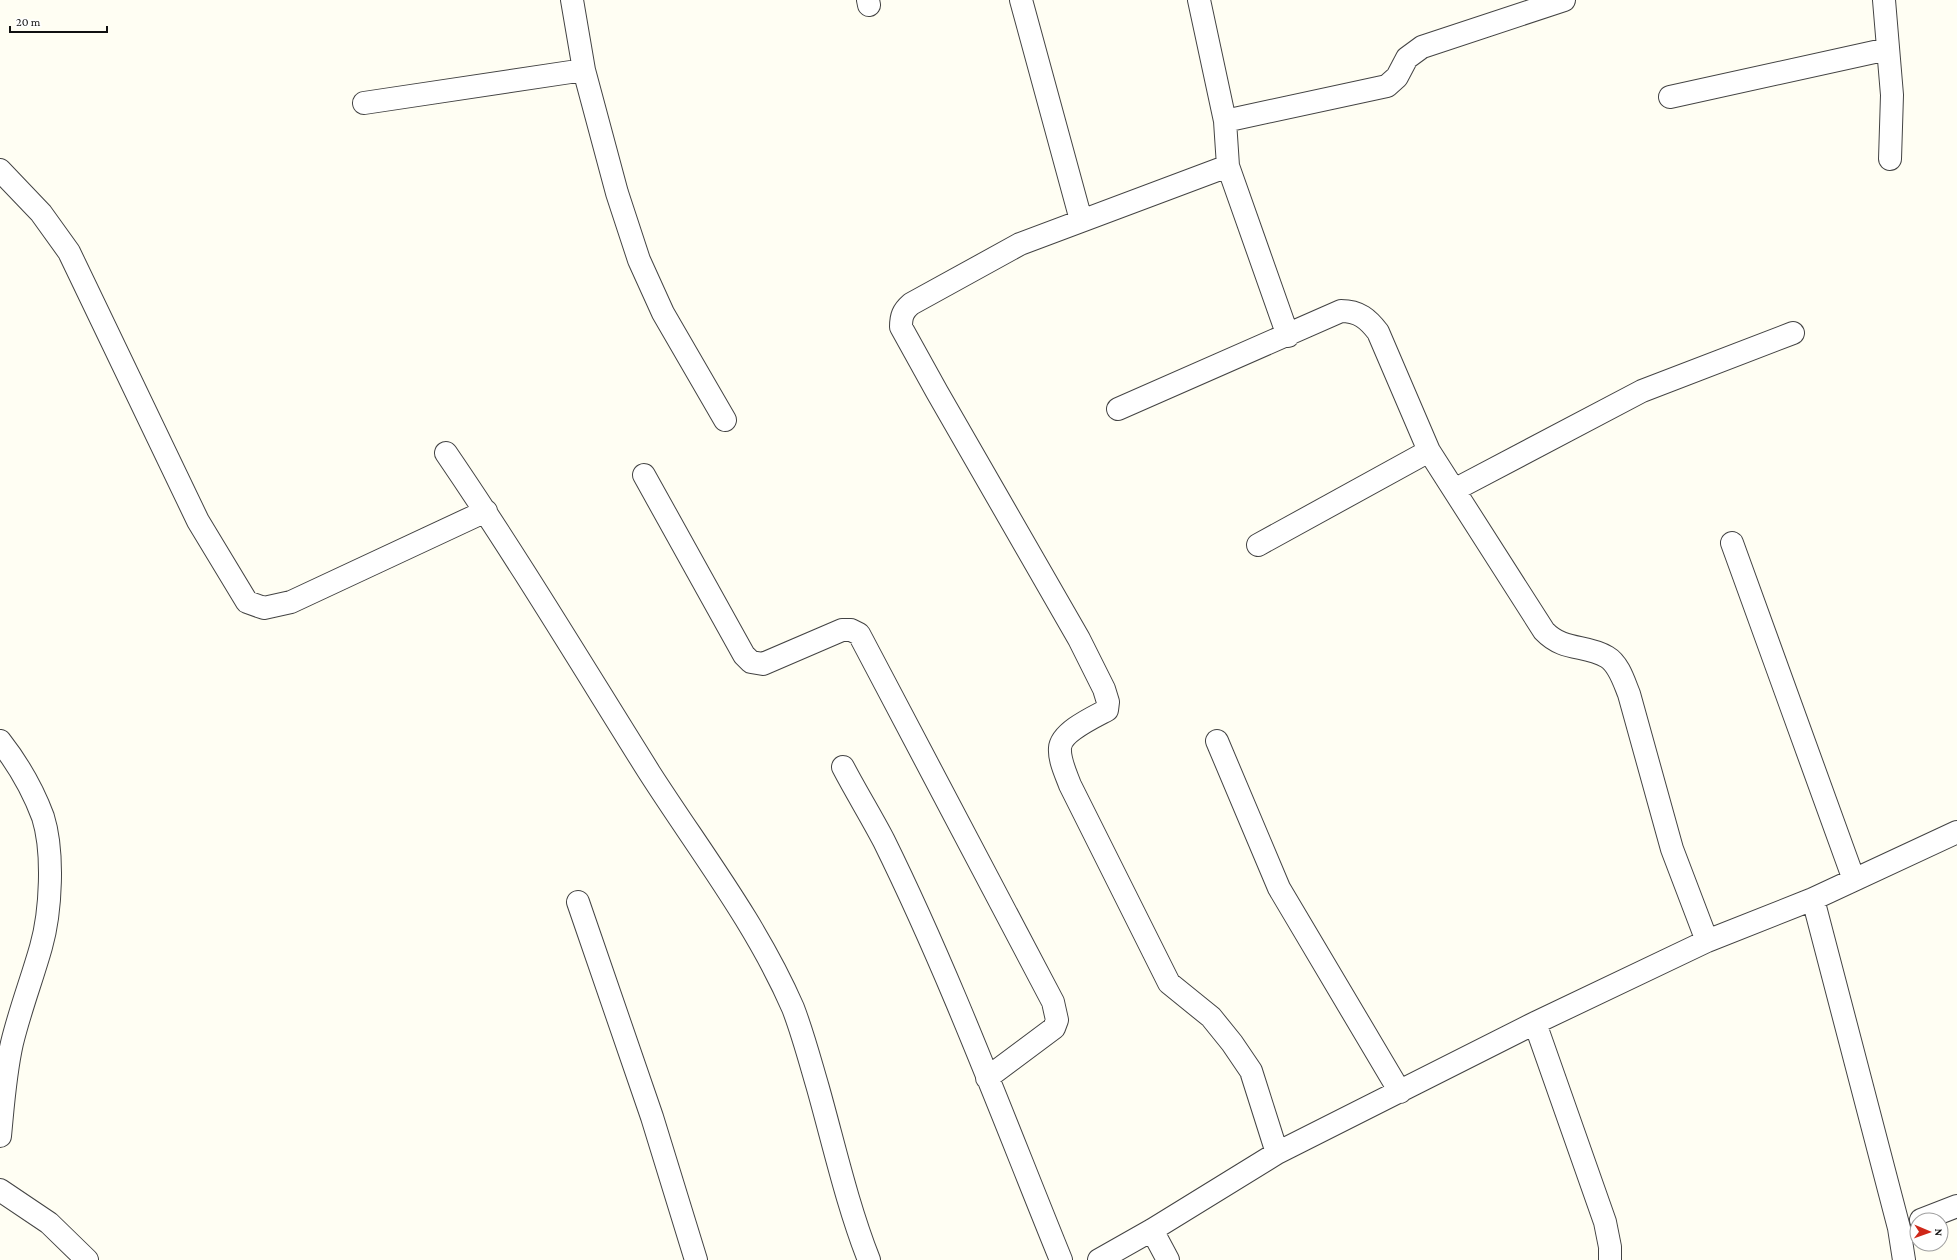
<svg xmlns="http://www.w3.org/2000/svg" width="1957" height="1260" font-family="'Crimson Pro',serif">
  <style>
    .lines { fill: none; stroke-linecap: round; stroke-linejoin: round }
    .street-casing { stroke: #434343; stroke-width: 24 }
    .street { stroke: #fff; stroke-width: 22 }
  </style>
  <rect width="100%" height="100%" fill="#fffef3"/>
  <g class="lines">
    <defs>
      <path id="street" d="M572 0 584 70 617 193 639 260 663 313 725 420
        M868 0 869 5
        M1021 0 1081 220
        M1199 0 1225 121 1228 166 1288 336
        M1884 0 1892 95 1890 159
        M1670 97 1888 49
        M364 103 584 70
        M1225 121 1387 86 1397 77 1407 58 1422 47 1564 0
        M1228 166 1020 244 911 304C903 311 901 316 901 327L937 392 1079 639 1104 689 1108 702 1107 710C1094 717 1061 732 1060 748 1059 760 1066 774 1070 785L1169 983 1211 1017 1232 1043 1251 1071 1277 1153
        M0 170 41 213 69 252 198 521 247 602 264 608 291 602 486 511
        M1118 409 1341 311C1359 311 1368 319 1378 332L1429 451 1544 631C1564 652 1585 644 1607 657 1619 664 1624 682 1629 694L1672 849 1707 941
        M446 453C517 557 582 665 649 772 699 850 756 923 793 1008 803 1034 810 1061 818 1088 834 1145 847 1204 869 1260
        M644 475 744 655 751 662 763 664 842 630H851L859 634 1053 1002 1057 1020 1054 1028 987 1078
        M1454 490 1642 391 1793 333
        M1732 543 1854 880
        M1258 545 1429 451
        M0 741C18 764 33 790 43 817 54 852 51 912 41 947 32 979 20 1010 12 1043 5 1074 3 1105 0 1136
        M1217 741 1279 888 1400 1092
        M843 767C856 792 871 816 884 841 951 977 1004 1120 1061 1260
        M1813 899 1899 1228 1904 1260
        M578 902 652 1117 696 1260
        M1535 1023 1605 1222 1610 1247V1260
        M0 1190 49 1223 87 1260
        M1921 1220 1957 1206
        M1152 1230 1168 1260
        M1099 1260 1152 1230 1277 1153 1535 1023 1707 941 1813 899 1957 832"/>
    </defs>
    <use href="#street" class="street-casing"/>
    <use href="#street" class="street"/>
  </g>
  <g transform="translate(1929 1232) rotate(92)"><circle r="19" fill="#ffffff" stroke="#9f9f9f"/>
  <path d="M0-3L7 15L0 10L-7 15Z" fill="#cf2719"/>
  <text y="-6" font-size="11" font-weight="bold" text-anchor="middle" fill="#101010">N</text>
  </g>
  <path d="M10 26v6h97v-6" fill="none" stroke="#101010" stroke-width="2"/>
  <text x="16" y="26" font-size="12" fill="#101010" stroke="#ffffff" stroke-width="3" paint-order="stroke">20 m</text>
</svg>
